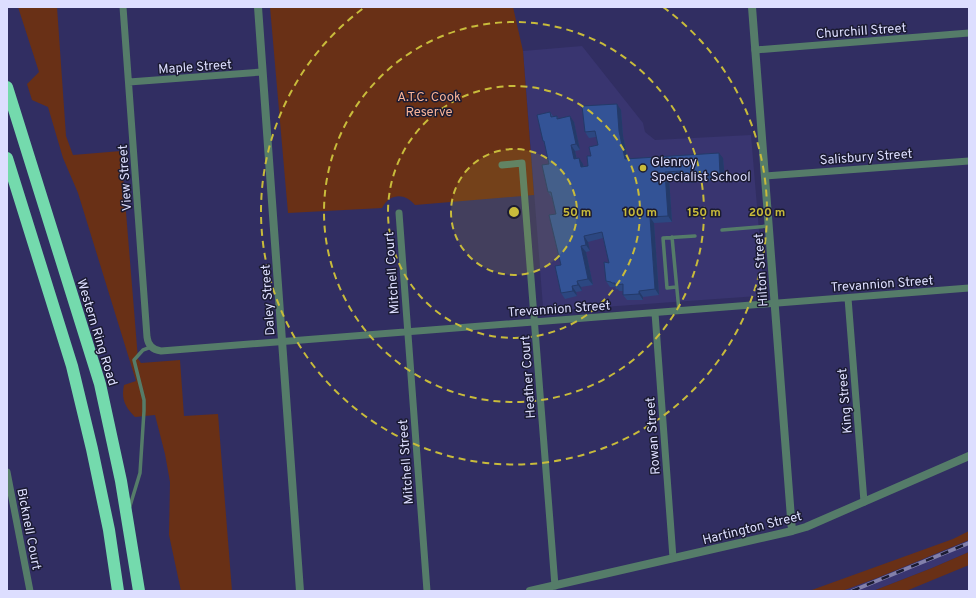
<svg xmlns="http://www.w3.org/2000/svg" width="976" height="598" font-family="Overpass,sans-serif">
  <style>
    .built { fill: #393570 }
    .green { fill: #693016 }
    .lines { fill: none; stroke-linecap: round; stroke-linejoin: round }
    .service { stroke: #557c69; stroke-width: 3.5 }
    .minor { stroke: #557c69; stroke-width: 7 }
    .tertiary { stroke: #557c69; stroke-width: 8 }
    .motorway { stroke: #74daad; stroke-width: 12 }
    .rail-casing { stroke: #8280ab; stroke-width: 4 }
    .rail { stroke: #1b1b32; stroke-width: 2.5; stroke-dasharray: 8; stroke-linecap: butt }
    .wall { fill: #2c4781 }
    .shaded-wall { fill: #243a69 }
    .building { fill: #335396; stroke: #243a69 }
    .ring { fill: none; stroke: #c8bb3b; stroke-width: 2; stroke-dasharray: 7 5 }
    .poi-dot { fill: #c8bb3b; stroke: #1b1b32; stroke-width: 1.5 }
    .labels { text-anchor: middle; stroke-width: 3; stroke-linejoin: round; paint-order: stroke }
    .street-label { font-size: 13px; fill: #dddeff; stroke: #1b1b32 }
    .park-label { font-size: 13px; fill: #f7b397; stroke: #1b1b32 }
    .poi-label { font-size: 13px; fill: #dddeff; stroke: #1b1b32; text-anchor: start }
    .centre { fill: #c8bb3b; stroke: #1b1b32; stroke-width: 2 }
    .ring-label { font-size: 12px; text-anchor: middle; font-weight: bold; fill: #c8bb3b; stroke: #1b1b32; stroke-width: 3; stroke-linejoin: round; paint-order: stroke }
  </style>
  <rect width="100%" height="100%" fill="#312e62"/>
  <path class="built" d="M582 46 643 123 645 132 655 140 751 135 764 290 758 296 547 311 543 307 523 51Z
    M969 540V552L932 568 873 591H841L877 578Z"/>
  <path class="green" d="M18 7H57L66 136 73 155 121 151 138 359 141 363 180 360 184 416 218 414 232 591H181L169 535 170 482 165 454 155 415 135 417C125 407 121 399 124 385L136 381 78 193 63 158 48 107 32 100 27 84 39 72Z
    M270 7H513L523 51 534 195 415 205C405 193 390 193 382 208L288 213Z
    M969 531V540L877 578 842 591H809L953 539Z
    M969 552V565L906 591H873L932 568Z"/>
  <g class="lines">
    <path class="service" d="M722 230 769 226
      M672 237 679 311
      M676 287 667 288 663 238 695 236
      M130 506 140 473 144 411V400L134 360 143 350 151 347"/>
    <path class="minor" d="M123 7 147 337C148 345 153 350 161 351L969 288
      M755 50 969 33
      M129 82 262 72
      M502 165 522 163 555 586
      M765 176 969 161
      M399 213 427 591
      M848 298 864 502
      M655 313 673 558
      M7 472 30 591"/>
    <path class="tertiary" d="M258 7 300 591
      M752 7 792 531
      M530 591 792 531 806 527 969 456"/>
    <path class="motorway" d="M7 87 100 384 121 481 139 591
      M7 158 72 366 92 449 109 530 118 591"/>
    <defs>
      <path id="rail" d="M852 591 969 543"/>
    </defs>
    <use href="#rail" class="rail-casing"/>
    <use href="#rail" class="rail"/>
  </g>
  <path class="wall" d="M621 110 623 136 628 159 723 158 725 180 685 183 681 178H669L672 222 654 223 659 295 643 297V300H627L623 295V291H619L618 289H616L615 287H610L606 281 609 263 603 238 588 242 590 251 586 252 593 285 581 287 582 291 576 292 577 296 565 299 561 293V265L556 214 552 198 548 192 549 164 545 145 543 141 550 112 553 116H557L559 119 574 122 580 150 575 151 577 159 583 164 584 167 588 166 591 156 598 145 596 137 589 138 585 132Z"/>
  <path class="shaded-wall" d="M617 104 621 110 623 136 629 165 625 159 619 131Z
    M570 116 574 122 580 150 576 144Z
    M571 145 575 151 578 165 574 159Z
    M719 153 723 158 725 180 720 174Z
    M579 158 583 164 585 173 581 167Z
    M665 172 669 178 672 222 668 216Z
    M650 217 654 223 659 295 655 289Z
    M584 236 588 242 590 251 586 245Z
    M581 246 586 252 593 285 588 279Z
    M577 281 581 287 582 291 578 285Z
    M572 286 576 292 577 296 573 291Z
    M639 291 643 297V300L639 294Z"/>
  <path class="building" d="M617 104 619 131 625 159 719 153 720 174 681 177V171L665 172 668 216 650 217 655 289 639 291V294L623 295V284L615 285V283H612L611 282 606 281 604 262 609 263 602 232 584 236 586 245 581 246 588 279 577 281 578 285 572 286 573 291 561 293 555 266 561 265 549 215 556 214 551 192H548L542 165 549 164 544 141H543L537 115 550 112 551 117 557 116V119L570 116 576 144 571 145 574 159 579 158 581 167 588 166 587 156H591L589 147 598 145 595 131 585 132 582 106Z"/>
  <circle cx="514" cy="212" r="63" fill="#c8bb3b" fill-opacity=".12"/>
  <g class="ring">
    <circle cx="514" cy="212" r="63"/>
    <circle cx="514" cy="212" r="126"/>
    <circle cx="514" cy="212" r="190"/>
    <path d="M663 7A253 253 0 1 1 365 7"/>
  </g>
  <circle class="poi-dot" cx="643" cy="168" r="4"/>
  <g class="labels">
    <g class="street-label">
      <text transform="translate(861 30) rotate(-4)" y="5">Churchill Street</text>
      <text transform="translate(195 66) rotate(-4)" y="5">Maple Street</text>
      <text transform="translate(866 156) rotate(-4)" y="5">Salisbury Street</text>
      <text transform="translate(124 178) rotate(-94)" y="5">View Street</text>
      <text transform="translate(760 270) rotate(-94)" y="5">Hilton Street</text>
      <text transform="translate(391 273) rotate(-94)" y="5">Mitchell Court</text>
      <text transform="translate(882 283) rotate(-4)" y="5">Trevannion Street</text>
      <text transform="translate(267 300) rotate(-94)" y="5">Daley Street</text>
      <text transform="translate(559 308) rotate(-4)" y="5">Trevannion Street</text>
      <text transform="translate(98 332) rotate(73)" y="5">Western Ring Road</text>
      <text transform="translate(527 377) rotate(-94)" y="5">Heather Court</text>
      <text transform="translate(844 401) rotate(-95)" y="5">King Street</text>
      <text transform="translate(652 436) rotate(-94)" y="5">Rowan Street</text>
      <text transform="translate(405 462) rotate(-94)" y="5">Mitchell Street</text>
      <text transform="translate(752 527) rotate(-14)" y="5">Hartington Street</text>
      <text transform="translate(30 529) rotate(79)" y="5">Bicknell Court</text>
    </g>
    <g class="park-label">
      <text x="429" y="101">A.T.C. Cook<tspan x="429" dy="15">Reserve</tspan></text>
    </g>
    <g class="poi-label">
      <text x="651" y="166">Glenroy<tspan x="651" dy="15">Specialist School</tspan></text>
    </g>
  </g>
  <circle cx="514" cy="212" r="6" class="centre"/>
  <g class="ring-label">
    <text x="577" y="216">50 m</text>
    <text x="640" y="216">100 m</text>
    <text x="704" y="216">150 m</text>
    <text x="767" y="216">200 m</text>
  </g>
  <rect width="976" height="598" fill="none" stroke="#dddeff" stroke-width="16"/>
</svg>
